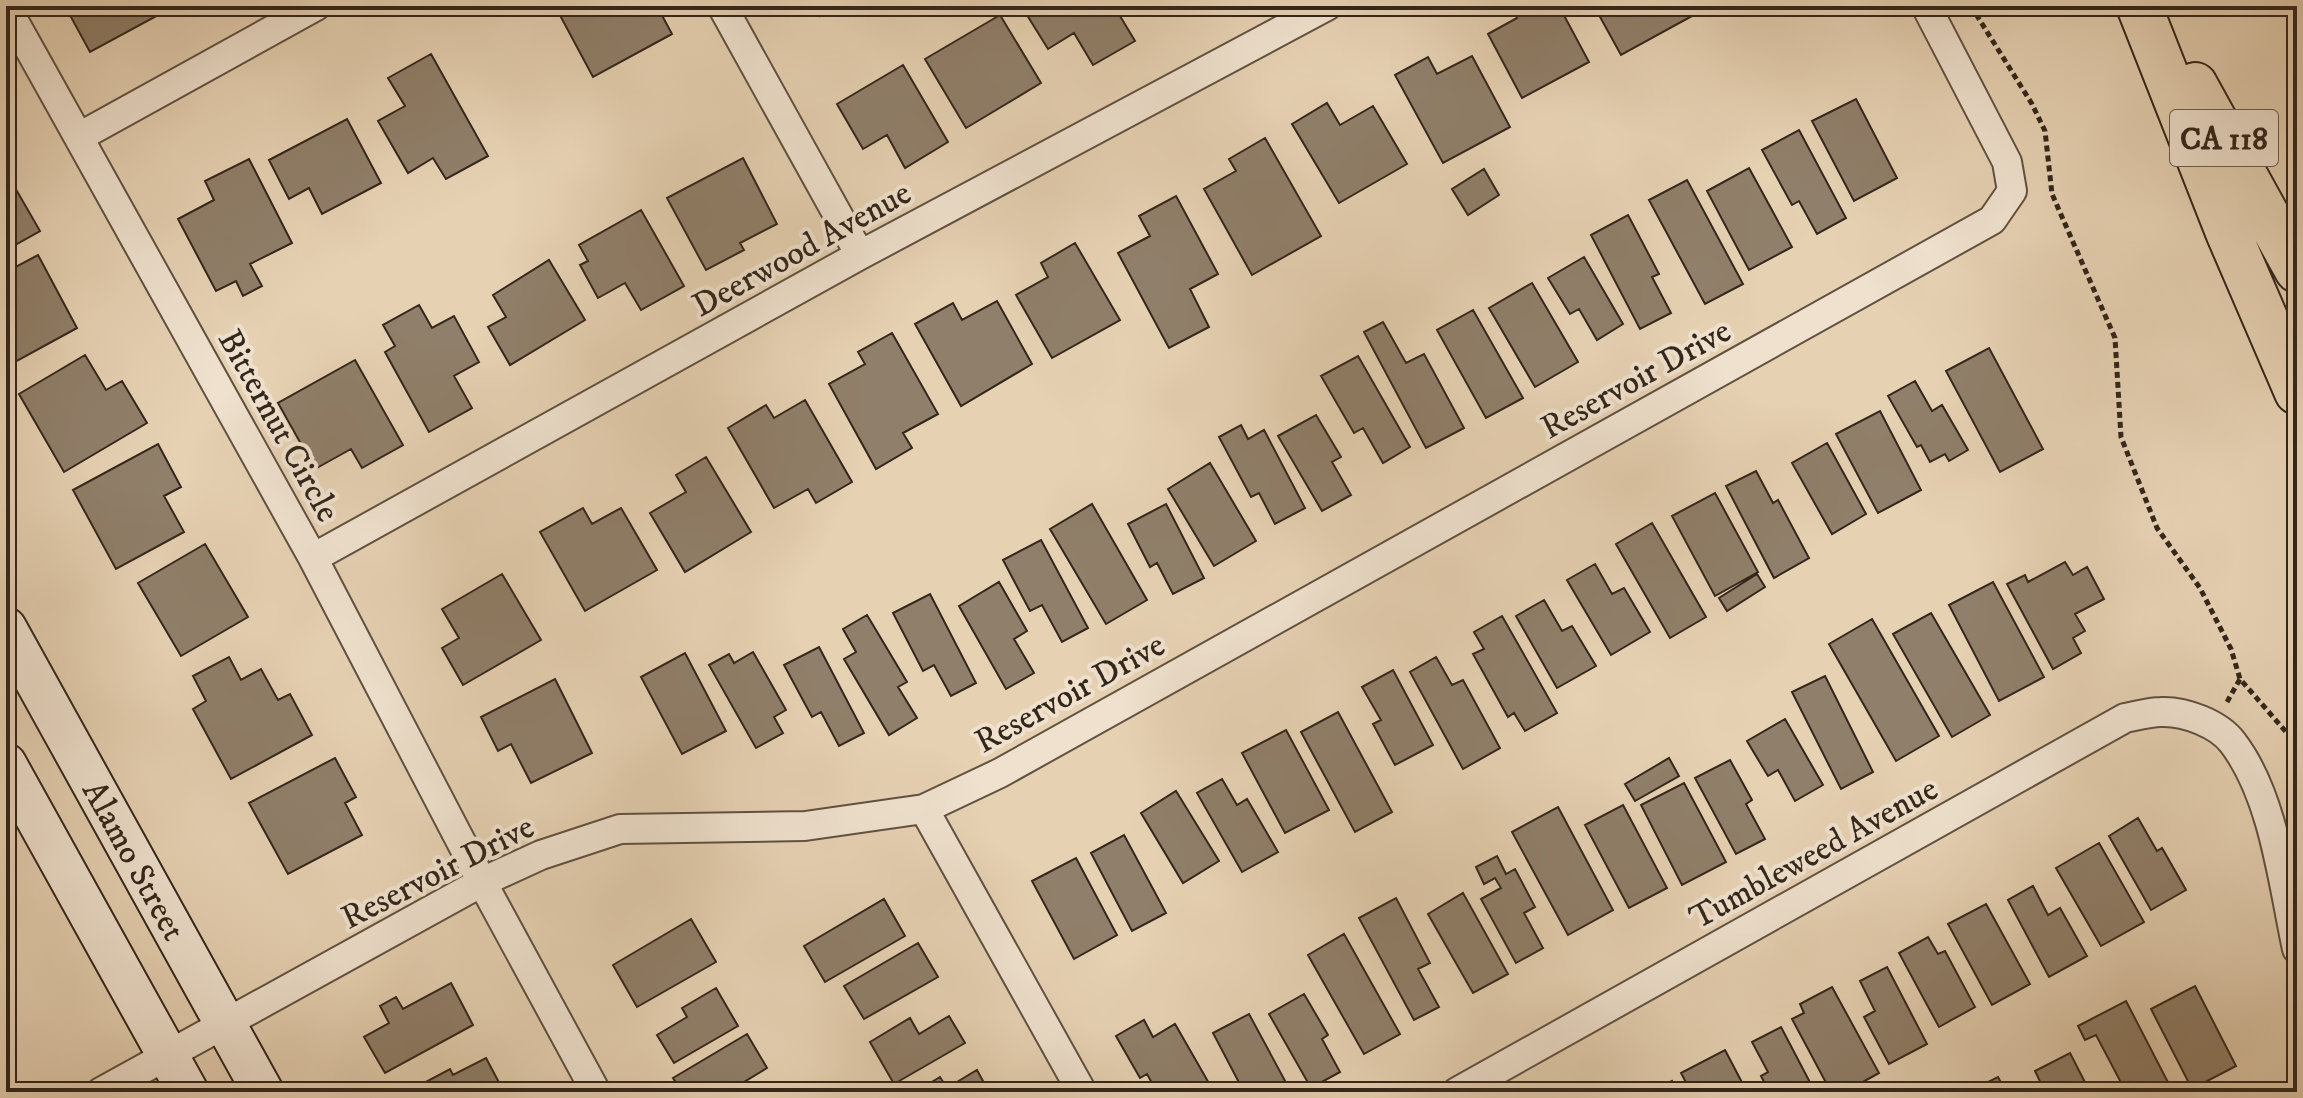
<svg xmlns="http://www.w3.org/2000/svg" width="2303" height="1098" font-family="'IM FELL DW Pica',serif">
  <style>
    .building { fill: #907f6a; stroke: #33261b; stroke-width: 2 }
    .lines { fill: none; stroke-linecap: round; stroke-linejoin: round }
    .street-casing { stroke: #605141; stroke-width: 32 }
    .secondary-casing { stroke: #33261b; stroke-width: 44 }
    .highway-casing { stroke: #33261b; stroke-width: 48 }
    .path { stroke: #33261b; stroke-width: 5; stroke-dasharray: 6 4; stroke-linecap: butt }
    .street { stroke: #efe1ce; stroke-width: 28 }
    .secondary { stroke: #efe1ce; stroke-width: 40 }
    .highway { stroke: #e6d1b3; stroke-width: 44 }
    .labels { text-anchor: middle; stroke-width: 8; stroke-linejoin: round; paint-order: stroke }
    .shield { fill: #efe1ce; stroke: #6b5e51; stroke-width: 2 }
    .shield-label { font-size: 32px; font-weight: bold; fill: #33261b }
    .street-label { font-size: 34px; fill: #33261b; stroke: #efe1ce }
  </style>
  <rect width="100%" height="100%" fill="#e6d1b3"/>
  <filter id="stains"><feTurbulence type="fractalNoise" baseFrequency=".0025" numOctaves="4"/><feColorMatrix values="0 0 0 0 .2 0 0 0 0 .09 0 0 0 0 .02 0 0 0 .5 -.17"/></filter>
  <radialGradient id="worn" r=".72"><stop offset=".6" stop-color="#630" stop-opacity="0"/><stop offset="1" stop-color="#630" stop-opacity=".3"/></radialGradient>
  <path class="building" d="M65 6H159L162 13 90 52Z
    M555 6H657L672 34 593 77Z
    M815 6H838L820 16Z
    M1038 6H1114L1135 41 1093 65 1074 33 1048 49 1027 15 1039 8Z
    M1510 6H1559L1589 62 1522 98 1488 34 1517 18Z
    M1594 6H1687L1692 16 1621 55Z
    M1000 15 1041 83 966 128 925 59Z
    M431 54 488 156 446 179 433 158 408 173 378 121 405 106 388 78Z
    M1472 56 1510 127 1443 163 1395 75 1428 57 1437 74Z
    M903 65 948 142 905 168 887 135 863 149 837 104Z
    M1856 99 1897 178 1854 201 1812 121Z
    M1327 103 1340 125 1373 106 1407 164 1339 203 1292 124Z
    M347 119 381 183 322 214 309 188 289 199 269 160Z
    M1799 130 1846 218 1817 234 1799 201 1792 205 1762 150Z
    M1265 138 1321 236 1252 275 1204 189 1236 171 1229 159Z
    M743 158 777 224 740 243 744 250 706 270 667 198Z
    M249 159 292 243 250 264 262 286 243 296 236 281 216 291 178 219 214 200 205 181Z
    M1749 168 1792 247 1749 270 1707 191Z
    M1484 169 1499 195 1468 215 1452 189Z
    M6 172 40 231 6 250Z
    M1687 180 1743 284 1705 304 1649 200Z
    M1176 196 1218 274 1190 289 1209 327 1169 348 1118 253 1150 236 1139 216Z
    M641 210 684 286 641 310 625 283 598 298 580 265 588 261 579 245Z
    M1628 215 1659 274 1652 277 1671 313 1640 329 1591 235Z
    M1075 243 1120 320 1052 358 1016 295 1048 277 1041 263Z
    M38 255 77 328 15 362 6 346V294L10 292 6 286V272Z
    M1584 257 1623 324 1597 340 1579 309 1570 314 1548 278Z
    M549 260 585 320 510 365 488 327 506 317 493 295Z
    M1532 283 1578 362 1535 387 1489 308Z
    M997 301 1032 364 961 406 915 324 953 303 962 320Z
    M419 305 432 328 454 316 479 362 454 376 472 408 429 432 385 352 395 346 383 325Z
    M1473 310 1523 398 1486 418 1437 330Z
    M1383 322 1406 363 1424 354 1464 428 1426 448 1364 332Z
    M892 333 938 414 903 433 912 448 876 469 829 384 865 364 858 352Z
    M1989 348 2043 449 2000 472 1946 371Z
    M85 355 106 390 122 381 147 423 64 472 19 394Z
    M1358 356 1410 447 1383 463 1363 428 1354 433 1321 376Z
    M355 360 403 445 362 468 351 449 315 469 278 403Z
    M1915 381 1932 411 1942 405 1968 450 1949 461 1945 454 1930 462 1921 445 1917 447 1888 396Z
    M805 400 852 482 816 503 808 489 774 508 728 428 766 405 774 418Z
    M1880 411 1921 490 1878 513 1836 434Z
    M1316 415 1341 457 1332 462 1351 495 1322 511 1278 436Z
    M1241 425 1248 439 1264 430 1305 508 1275 524 1259 493 1251 497 1219 437Z
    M1827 443 1866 514 1832 534 1792 463Z
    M158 444 181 487 164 496 184 532 116 569 73 490Z
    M706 457 751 532 685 572 650 513 686 492 676 475Z
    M1210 463 1256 541 1214 566 1168 489Z
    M1756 471 1773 503 1778 500 1809 558 1774 578 1726 486Z
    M1715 493 1758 572 1715 596 1672 516Z
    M1092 504 1147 600 1106 624 1050 529Z
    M1166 504 1204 578 1173 594 1157 563 1150 567 1128 524Z
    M583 508 592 524 621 508 657 570 585 611 540 532Z
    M1652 523 1706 617 1670 638 1616 544Z
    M1041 540 1088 628 1062 642 1042 605 1030 611 1003 560Z
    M205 544 248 617 181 656 138 583Z
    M2065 562 2073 575 2087 567 2104 599 2075 614 2085 631 2073 638 2081 653 2053 669 2007 584 2025 575 2028 582Z
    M1595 564 1612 594 1624 588 1650 632 1611 655 1567 580Z
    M502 574 541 640 463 685 442 648 459 638 442 609Z
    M1757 574 1765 587 1727 611 1719 598Z
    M999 582 1027 631 1014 639 1034 673 1006 689 959 606Z
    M1993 582 2044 677 1999 701 1949 605Z
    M930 594 976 683 951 696 934 665 923 671 893 613Z
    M1544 600 1562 631 1572 626 1596 666 1557 688 1516 616Z
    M1931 613 1990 715 1952 737 1893 634Z
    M867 615 907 682 898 687 917 718 889 735 844 659 856 652 843 629Z
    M1502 616 1557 713 1525 731 1514 713 1508 717 1473 654 1484 649 1474 632Z
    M1872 619 1939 736 1896 761 1829 644Z
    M819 647 864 733 839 746 821 712 812 717 784 665Z
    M753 652 786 710 774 717 783 733 756 748 709 665 729 654 734 663Z
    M685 653 726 731 682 754 641 677Z
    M229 657 241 680 261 669 278 700 290 694 312 735 231 779 193 709 206 701 193 676Z
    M1436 657 1452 685 1463 680 1500 748 1463 769 1410 672Z
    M1393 670 1433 745 1395 765 1373 724 1381 720 1362 687Z
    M1825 676 1873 772 1841 789 1792 692Z
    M555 679 592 753 531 783 511 744 498 751 481 717Z
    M1338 712 1392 812 1355 832 1301 732Z
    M1785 719 1823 785 1795 801 1778 770 1768 776 1747 741Z
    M1286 730 1329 810 1285 833 1242 753Z
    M335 758 356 797 345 803 362 835 288 874 249 803Z
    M1669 758 1679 776 1635 801 1625 784Z
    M1730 760 1752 800 1746 804 1765 839 1736 854 1695 778Z
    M1222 779 1237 805 1247 799 1278 852 1242 872 1197 793Z
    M1684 783 1726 862 1682 885 1641 805Z
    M1176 791 1219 861 1183 883 1141 813Z
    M1623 805 1667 888 1629 908 1585 825Z
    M1558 807 1613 910 1568 935 1512 832Z
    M2138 818 2157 851 2162 848 2186 890 2151 910 2109 836Z
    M1124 835 1166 913 1132 931 1091 853Z
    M2099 843 2144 922 2101 946 2056 868Z
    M1497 856 1506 874 1515 869 1535 907 1524 913 1543 948 1516 963 1481 899 1501 888 1495 878 1484 884 1476 867Z
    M1076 858 1117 935 1074 959 1032 881Z
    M2033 886 2048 915 2060 908 2087 956 2049 977 2008 900Z
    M1463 893 1508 974 1473 993 1428 914Z
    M1396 898 1430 963 1418 969 1439 1007 1414 1020 1359 918Z
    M884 899 905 936 825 982 804 946Z
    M1986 904 2030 984 1992 1005 1948 924Z
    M691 919 716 962 637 1007 613 965Z
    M1344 934 1400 1034 1364 1054 1308 955Z
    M1928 937 1938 954 1945 951 1975 1007 1939 1027 1899 953Z
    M918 943 938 977 864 1019 844 986Z
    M1887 967 1927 1044 1889 1064 1864 1017 1875 1011 1860 981Z
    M451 983 473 1025 385 1073 364 1037 389 1023 380 1006 396 997 403 1009Z
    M2195 986 2236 1066 2192 1089 2151 1009Z
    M1832 987 1879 1073 1850 1089 1851 1092H1831L1792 1019 1804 1013 1800 1004Z
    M716 988 738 1026 674 1063 657 1035 687 1017 682 1008Z
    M1304 994 1328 1035 1322 1039 1340 1072 1311 1088 1269 1014Z
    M2126 1001 2173 1092H2126L2096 1035 2085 1040 2078 1026Z
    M1249 1014 1291 1092H1244L1213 1033Z
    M949 1016 965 1043 894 1084 870 1042 910 1018 919 1034Z
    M1144 1020 1153 1037 1175 1024 1214 1092H1157L1147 1074 1140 1078 1116 1036Z
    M1781 1027 1815 1092H1769L1761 1076 1768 1072 1752 1042Z
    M747 1034 767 1068 729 1091 726 1086 716 1092H682L673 1078Z
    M1725 1050 1747 1092H1691L1681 1073Z
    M2070 1053 2090 1092H2045L2035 1071Z
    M486 1058 503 1090 498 1092H407L450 1069 453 1075Z
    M977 1070 989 1092H915L940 1077 947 1088Z
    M1998 1077 2006 1092H1983L1980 1086Z
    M1672 1081 1677 1092H1651Z"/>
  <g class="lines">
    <defs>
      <path id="street" d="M722 6 860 255
        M6 7 313 558 482 882 596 1092
        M79 137 316 6
        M313 558 860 255 1327 6
        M924 809 1082 1092
        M101 1092 482 882 541 855 620 829 805 826 924 809 1000 773 1992 220 2012 191 2007 162 1926 6
        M1457 1092 2125 718C2136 716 2149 712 2161 712 2185 711 2219 724 2233 743 2274 797 2283 884 2297 949"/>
      <path id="secondary" d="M6 628 263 1092
        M6 764 188 1092"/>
      <path id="highway" d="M2139 6 2228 232 2297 392
        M2195 85 2297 270"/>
    </defs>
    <use href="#street" class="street-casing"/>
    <use href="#secondary" class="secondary-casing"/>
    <use href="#highway" class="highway-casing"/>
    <path class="path" d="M1971 6 2032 104 2045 131 2052 194 2115 338 2121 437 2157 528 2200 588 2231 649 2240 679 2294 741 2297 751
      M2227 702 2240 679"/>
    <use href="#street" class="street"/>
    <use href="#secondary" class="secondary"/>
    <use href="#highway" class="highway"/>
  </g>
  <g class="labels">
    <rect class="shield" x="2170" y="110" width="108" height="56" rx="6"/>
    <g class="shield-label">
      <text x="2224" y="149">CA 118</text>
    </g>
    <g class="street-label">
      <text transform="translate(801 248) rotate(-29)" y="12">Deerwood Avenue</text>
      <text transform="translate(1635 378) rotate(-29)" y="12">Reservoir Drive</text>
      <text transform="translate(280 425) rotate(61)" y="12">Bitternut Circle</text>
      <text transform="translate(1069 692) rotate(-29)" y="12">Reservoir Drive</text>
      <text transform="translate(1813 852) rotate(-29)" y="12">Tumbleweed Avenue</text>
      <text transform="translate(135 860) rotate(61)" y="12">Alamo Street</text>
      <text transform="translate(437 871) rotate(-27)" y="12">Reservoir Drive</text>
    </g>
  </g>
  <rect width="2303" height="1098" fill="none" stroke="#e6d1b3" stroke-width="32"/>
  <rect x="8" y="8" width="2287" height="1082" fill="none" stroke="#33261b" stroke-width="4"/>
  <rect x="16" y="16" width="2271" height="1066" fill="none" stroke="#33261b" stroke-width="2"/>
  <rect width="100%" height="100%" filter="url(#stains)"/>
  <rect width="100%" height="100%" fill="url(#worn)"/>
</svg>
